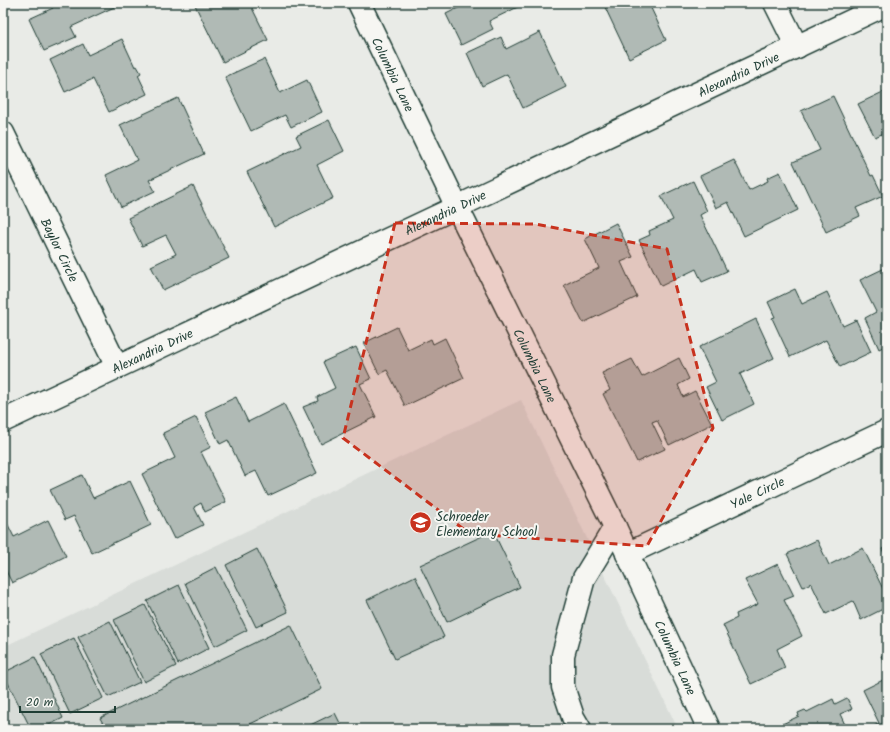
<svg xmlns="http://www.w3.org/2000/svg" width="890" height="732" font-family="Kalam,sans-serif">
  <style>
    .built { fill: #d8dcd8 }
    .building { fill: #b0bab5; stroke: #1f3d34 }
    .lines { fill: none; stroke-linecap: round; stroke-linejoin: round }
    .minor-casing { stroke: #1f3d34; stroke-width: 25 }
    .minor { stroke: #f6f6f2; stroke-width: 22 }
    .marked { fill: #c8321e; fill-opacity: 0.2; stroke: #c8321e; stroke-width: 3; stroke-dasharray: 8 5; stroke-linejoin: round }
    .labels { text-anchor: middle; stroke-width: 4; stroke-linejoin: round; paint-order: stroke }
    .street-label { font-size: 13px; fill: #1f3d34; stroke: #f6f6f2 }
    .poi-label { font-size: 13px; fill: #1f3d34; stroke: #f6f6f2; text-anchor: start }
  </style>
  <rect width="100%" height="100%" fill="#e9ebe7"/>
  <filter id="ink" filterUnits="userSpaceOnUse"><feTurbulence type="fractalNoise" baseFrequency=".025" numOctaves="2"/><feDisplacementMap in="SourceGraphic" scale="8" xChannelSelector="R" yChannelSelector="G"/><feConvolveMatrix kernelMatrix="1 2 1 2 8 2 1 2 1" color-interpolation-filters="sRGB"/></filter>
  <g filter="url(#ink)">
    <path class="built" d="M521 400 678 729H3V647Z"/>
    <path class="building" d="M50 3H123L71 27 76 37 44 51 29 19 53 8Z
      M194 3H253L250 4 268 40 223 62Z
      M468 3H523L524 4 489 21 493 29 461 45 446 14Z
      M603 3H656L650 6 666 40 629 58Z
      M540 32 566 87 523 108 507 74 482 86 467 53 501 37 506 49Z
      M122 39 135 67 137 66 141 73 138 75 147 94 109 112 93 79 65 92 50 60 83 44 88 55Z
      M264 59 280 93 307 80 322 112 291 127 285 115 251 131 225 77Z
      M887 90V138L884 133 875 137 858 104Z
      M833 96 871 176 873 175 883 196 856 208 860 216 826 232 793 162 820 150 801 111Z
      M178 98 204 154 149 180 155 191 121 207 106 175 137 160 120 125Z
      M329 120 344 151 317 165 333 198 274 227 247 172 301 146 296 136Z
      M734 160 749 190 768 181 767 178 780 172 798 210 744 236 728 202 716 208 700 176Z
      M693 181 707 211 700 215 727 271 702 282 696 269 661 286 639 240 650 235 649 231 673 220 661 196Z
      M193 186 229 258 163 290 151 266 176 254 166 235 142 246 128 218Z
      M616 223 633 257 621 262 637 297 583 323 564 285 599 268 585 239Z
      M887 267V345L879 349 865 318 876 312 860 280Z
      M795 289 802 304 827 292 843 326 856 320 871 352 840 367 826 340 790 357 772 318 775 317 768 302Z
      M756 319 774 358 740 374 754 404 722 420 706 387 716 382 699 347Z
      M397 327 408 350 431 339 433 344 445 338 464 378 405 406 387 370 379 374 364 343Z
      M356 347 371 379 360 384 376 417 321 444 303 407 318 401 317 397 335 388 323 362Z
      M679 358 689 379 678 385 683 397 695 391 712 424 669 445 657 420 652 422 665 449 637 462 603 394 610 390 602 373 632 359 642 377Z
      M236 397 248 422 284 404 317 473 268 496 256 471 245 476 228 440 220 444 205 412Z
      M196 417 211 447 201 452 226 502 205 512 201 503 194 507 203 525 174 539 142 474 175 458 163 433Z
      M82 475 93 498 130 481 151 525 92 553 74 516 65 520 50 490Z
      M3 515 14 537 48 520 66 556 12 583 3 565Z
      M493 531 520 587 447 622 420 565Z
      M817 540 829 565 863 548 887 597V607L861 620 853 601 826 614 811 583 803 587 787 554Z
      M887 546V559L882 549Z
      M257 549 288 612 256 627 226 565Z
      M778 564 794 596 784 600 802 636 777 649 785 668 751 684 723 625 737 618 736 614 758 604 745 580Z
      M216 567 247 630 215 646 185 583Z
      M415 576 444 637 395 659 367 600Z
      M179 585 209 648 178 664 147 601Z
      M145 605 176 666 144 682 114 620Z
      M110 621 140 682 108 697 78 637Z
      M291 625 322 689 240 729H106L100 718Z
      M74 638 103 698 70 714 41 654Z
      M887 653V669L881 656Z
      M35 657 63 718 41 729H31L3 673Z
      M887 678V729H870L879 723 863 690Z
      M847 698 852 709 840 714 847 729H775L774 728 799 716 798 713 805 710 807 712 833 699 835 704Z
      M335 713 343 729H302Z"/>
    <g class="lines">
      <defs>
        <g id="minor">
          <path id="s1" d="M359 3 457 207 615 527 709 729"/>
          <path d="M775 3 797 47"/>
          <path id="s2" d="M3 133 117 367"/>
          <path id="s3" d="M3 421 887 4"/>
          <path id="s4" d="M627 554 887 431"/>
          <path d="M580 729 573 717 563 687V655L584 578 615 527"/>
        </g>
      </defs>
      <use href="#minor" class="minor-casing"/>
      <use href="#minor" class="minor"/>
    </g>
  </g>
  <path class="marked" d="M395 223 535 224 667 249 713 428 647 546 470 534 343 438Z"/>
  <defs>
    <symbol id="school-disc" viewBox="-11 -11 22 22"><circle r="9.5" fill="#c8321e" stroke="#f6f6f2"/><path d="M0-5L7-2L0 1L-7-2ZM-4 1L0 2.5L4 1V4Q0 6-4 4Z" fill="#fff"/></symbol>
  </defs>
  <g fill-rule="evenodd">
    <use href="#school-disc" x="408" y="510" width="25" height="25"/>
  </g>
  <g class="labels">
    <g class="street-label">
      <text dy="5" stroke="none"><textPath href="#s1" startOffset="79">Columbia Lane</textPath></text>
      <text dy="5" stroke="none"><textPath href="#s3" startOffset="813">Alexandria Drive</textPath></text>
      <text dy="5" stroke="none"><textPath href="#s3" startOffset="489">Alexandria Drive</textPath></text>
      <text dy="5" stroke="none"><textPath href="#s2" startOffset="130">Baylor Circle</textPath></text>
      <text dy="5" stroke="none"><textPath href="#s3" startOffset="165">Alexandria Drive</textPath></text>
      <text dy="5" stroke="none"><textPath href="#s1" startOffset="403">Columbia Lane</textPath></text>
      <text dy="5" stroke="none"><textPath href="#s4" startOffset="144">Yale Circle</textPath></text>
      <text dy="5" stroke="none"><textPath href="#s1" startOffset="727">Columbia Lane</textPath></text>
    </g>
    <g class="poi-label">
      <text x="436" y="521">Schroeder<tspan x="436" dy="15">Elementary School</tspan></text>
    </g>
  </g>
  <rect width="890" height="732" fill="none" stroke="#f6f6f2" stroke-width="16"/>
  <rect x="8" y="8" width="874" height="716" fill="none" stroke="#1f3d34" stroke-width="1.5" filter="url(#ink)"/>
  <path d="M20 706v6h95v-6" fill="none" stroke="#1f3d34" stroke-width="2"/>
  <text x="26" y="706" font-size="12" fill="#1f3d34" stroke="#f6f6f2" stroke-width="3" paint-order="stroke">20 m</text>
</svg>
